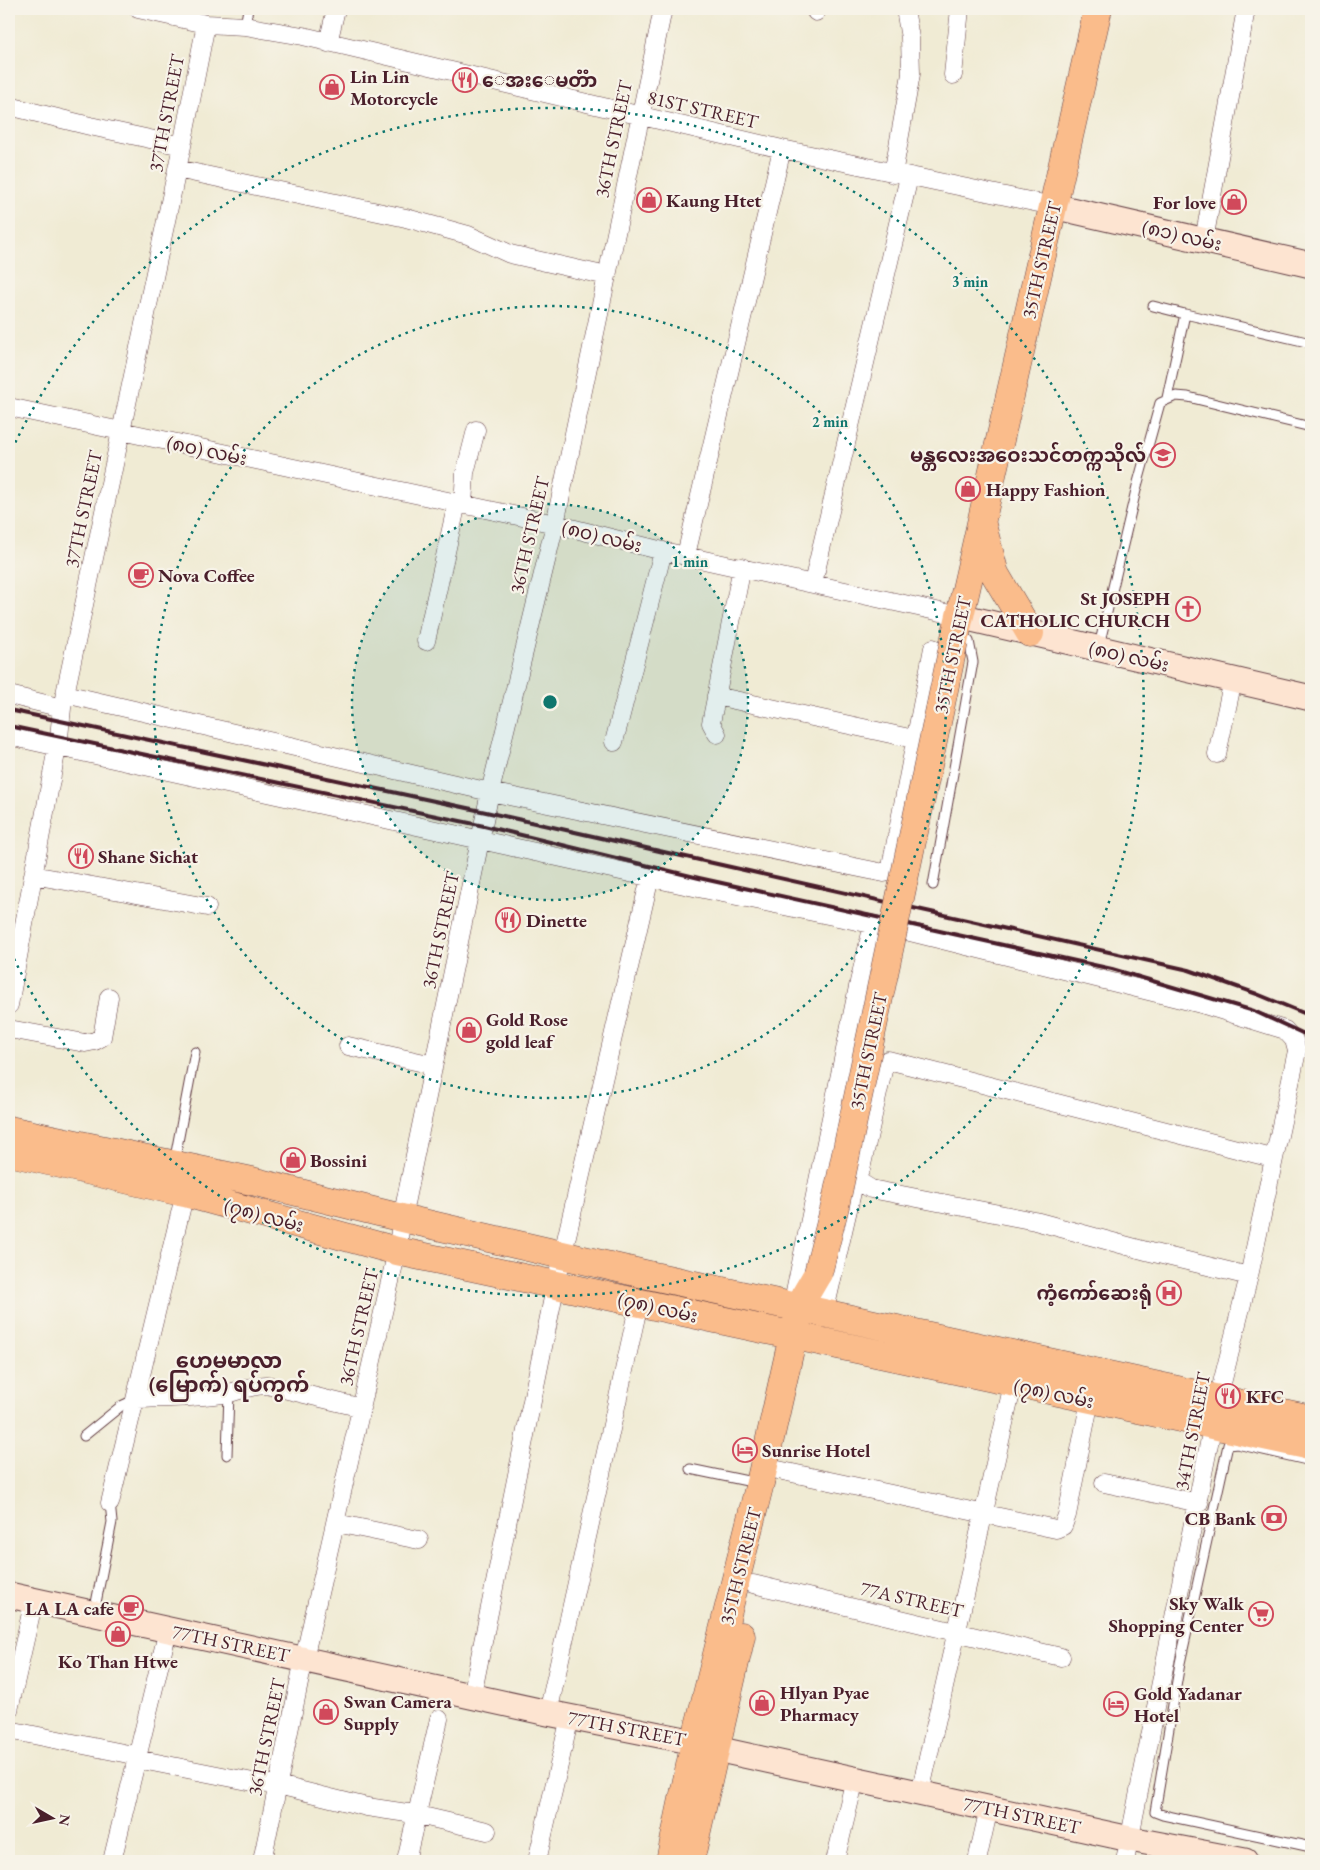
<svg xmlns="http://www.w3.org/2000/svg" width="1320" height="1870" font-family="'EB Garamond','Noto Sans Myanmar',serif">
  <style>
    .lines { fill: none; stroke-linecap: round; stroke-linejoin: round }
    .lane-casing { stroke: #633e44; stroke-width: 11 }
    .street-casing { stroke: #633e44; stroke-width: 19 }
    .secondary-casing { stroke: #633e44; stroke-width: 27 }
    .primary-casing { stroke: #633e44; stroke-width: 29 }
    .lane { stroke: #fff; stroke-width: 9 }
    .street { stroke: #fff; stroke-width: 18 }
    .secondary { stroke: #fde4d1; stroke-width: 25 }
    .primary { stroke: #fabc8b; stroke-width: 28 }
    .rail { stroke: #4a1f2b; stroke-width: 4 }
    .primary-bridge-casing { stroke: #633e44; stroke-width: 29; stroke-linecap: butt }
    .primary-bridge { stroke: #fabc8b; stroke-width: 28 }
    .ring { fill: none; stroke: #0f766e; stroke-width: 2.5; stroke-dasharray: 2.5 5 }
    .labels { text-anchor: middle; stroke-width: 4.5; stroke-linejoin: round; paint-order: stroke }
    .poi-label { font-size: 19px; font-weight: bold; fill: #4a1f2b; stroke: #f7f3e8; text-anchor: start }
    .street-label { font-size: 19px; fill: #4a1f2b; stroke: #f7f3e8 }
    .quarter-label { font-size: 21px; font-weight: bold; fill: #4a1f2b; stroke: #f7f3e8 }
    .centre { fill: #0f766e; stroke: #f7f3e8; stroke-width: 2.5 }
    .ring-label { font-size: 15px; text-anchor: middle; font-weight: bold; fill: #0f766e; stroke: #f7f3e8; stroke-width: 4.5; stroke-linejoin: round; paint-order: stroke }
  </style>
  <rect width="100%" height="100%" fill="#f7f3e8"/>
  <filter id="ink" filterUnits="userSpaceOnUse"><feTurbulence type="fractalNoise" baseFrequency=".02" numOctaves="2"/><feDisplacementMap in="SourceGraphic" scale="10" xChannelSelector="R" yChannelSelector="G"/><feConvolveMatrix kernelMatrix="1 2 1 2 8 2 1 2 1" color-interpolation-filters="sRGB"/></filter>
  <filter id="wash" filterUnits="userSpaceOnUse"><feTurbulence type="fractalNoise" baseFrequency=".0096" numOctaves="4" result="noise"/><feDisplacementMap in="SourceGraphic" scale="20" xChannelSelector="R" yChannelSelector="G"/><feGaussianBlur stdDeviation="1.12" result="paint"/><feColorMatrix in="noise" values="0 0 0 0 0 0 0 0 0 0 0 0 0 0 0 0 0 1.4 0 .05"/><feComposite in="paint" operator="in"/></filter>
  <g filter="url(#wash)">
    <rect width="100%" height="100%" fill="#f0ebd4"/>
  </g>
  <g filter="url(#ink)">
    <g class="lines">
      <defs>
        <path id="lane" d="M245 26 248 9
          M1153 306 1185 314
          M1167 398 1185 314 1311 343
          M1099 646 1137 486 1160 403 1176 396 1188 397 1311 427
          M933 885 973 662 969 641 960 633
          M174 1163 195 1052
          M84 1436 121 1406 134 1400
          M227 1455 229 1392
          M1311 1461 1237 1444 1228 1445 1180 1663 1155 1812 1163 1815 1311 1847
          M690 1469 757 1483
          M94 1613 112 1522 110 1503"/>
        <path id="street" d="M138 9 206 24 245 26 303 36 782 149 1053 206
          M816 12V9
          M328 43 336 9
          M953 75 960 9
          M9 106 90 126 182 146
          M177 169 406 218 468 235 510 254 607 276
          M893 174 911 74 910 38 905 9
          M1204 240 1246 9
          M9 407 555 524 663 551 959 616
          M463 505 465 473 476 430
          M686 555 782 149
          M813 583 909 177
          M426 641 457 503
          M65 694 490 792 884 873 891 867 933 648
          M9 695 62 708
          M716 696 914 739
          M717 734 711 723 742 567
          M9 736 689 886 910 932 1201 1004 1285 1030 1294 1040 1297 1051 1249 1276 1218 1399 1125 1861
          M614 742 663 551
          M1217 754 1233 680
          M33 875 207 907
          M9 1005 59 737 62 708 182 146 206 24
          M9 1029 85 1043 95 1041 102 1037 109 997
          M348 1046 433 1065
          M1249 1276 1150 1252 1035 1221 871 1189 855 1179 861 1169 884 1066 888 1060 1272 1158
          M793 1302 859 982 873 925
          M824 1314 855 1179
          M136 1399C167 1398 198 1398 229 1393 242 1390 253 1385 267 1385L362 1408
          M778 1470 1056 1529 1063 1526 1067 1515 1090 1400
          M1104 1483 1199 1503
          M110 1503 185 1193
          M336 1523 419 1540
          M753 1584 1061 1657
          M472 1696 556 1283 650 877
          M9 1710 34 1600
          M548 1713 639 1303
          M9 1730 138 1756
          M137 1759 258 1783 278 1785 367 1807 414 1814 487 1831
          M920 1793 1013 1384
          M112 1861 168 1630
          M262 1861 304 1659 397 1251 402 1218 490 792 555 524 663 9
          M406 1861 439 1719
          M537 1861 570 1717
          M835 1861 855 1779
          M977 1861 989 1808"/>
        <path id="secondary" d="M1053 206 1311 265
          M959 616 1311 698
          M9 1595 548 1713 695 1742 716 1749 1130 1839 1245 1861"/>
        <path id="primary" d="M982 525 995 574 1030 633
          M954 642 1098 9
          M9 1130 252 1181 402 1218 644 1274 1311 1419
          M9 1152 185 1193 397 1251 1311 1446
          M670 1861 695 1742 760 1483 793 1336 804 1297 818 1273
          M690 1861 741 1636"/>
      </defs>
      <use href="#lane" class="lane-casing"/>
      <use href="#street" class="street-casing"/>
      <use href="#secondary" class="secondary-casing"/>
      <use href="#primary" class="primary-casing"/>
      <use href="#lane" class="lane"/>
      <use href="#street" class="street"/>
      <use href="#secondary" class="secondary"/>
      <use href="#primary" class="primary"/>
      <path class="rail" d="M9 710 486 812 1189 970 1257 994 1311 1016
        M9 726 484 826 699 878 1112 969 1254 1011 1311 1037"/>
      <defs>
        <path id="primary-bridge" d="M818 1273 835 1206 954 642"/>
      </defs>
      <use href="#primary-bridge" class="primary-bridge-casing"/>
      <use href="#primary-bridge" class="primary-bridge"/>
    </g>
  </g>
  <circle cx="550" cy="702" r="198" fill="#0f766e" fill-opacity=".12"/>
  <g class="ring">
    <circle cx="550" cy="702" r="198"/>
    <circle cx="550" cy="702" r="396"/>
    <path d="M9 456A594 594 0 1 1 9 948"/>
  </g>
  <defs>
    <symbol id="restaurant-ring" viewBox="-11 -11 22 22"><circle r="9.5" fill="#f7f3e8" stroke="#d1495b" stroke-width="1.5"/><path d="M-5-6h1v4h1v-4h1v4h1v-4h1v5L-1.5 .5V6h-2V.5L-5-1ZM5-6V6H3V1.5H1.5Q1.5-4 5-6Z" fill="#d1495b"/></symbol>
    <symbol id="shop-ring" viewBox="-11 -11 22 22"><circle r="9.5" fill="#f7f3e8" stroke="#d1495b" stroke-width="1.5"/><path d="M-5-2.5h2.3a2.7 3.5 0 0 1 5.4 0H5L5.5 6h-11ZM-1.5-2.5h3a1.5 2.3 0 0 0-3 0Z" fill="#d1495b"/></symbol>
    <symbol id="university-ring" viewBox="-11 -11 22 22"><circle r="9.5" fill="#f7f3e8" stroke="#d1495b" stroke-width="1.5"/><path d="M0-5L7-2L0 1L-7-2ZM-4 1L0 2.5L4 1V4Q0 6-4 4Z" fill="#d1495b"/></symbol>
    <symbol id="cafe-ring" viewBox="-11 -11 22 22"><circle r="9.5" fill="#f7f3e8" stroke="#d1495b" stroke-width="1.5"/><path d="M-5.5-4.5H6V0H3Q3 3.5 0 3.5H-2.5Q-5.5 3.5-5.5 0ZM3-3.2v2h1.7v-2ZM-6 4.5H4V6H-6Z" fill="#d1495b"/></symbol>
    <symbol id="church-ring" viewBox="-11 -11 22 22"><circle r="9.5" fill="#f7f3e8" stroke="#d1495b" stroke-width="1.5"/><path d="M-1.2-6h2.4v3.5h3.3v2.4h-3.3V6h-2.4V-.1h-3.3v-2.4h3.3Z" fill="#d1495b"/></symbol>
    <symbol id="hospital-ring" viewBox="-11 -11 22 22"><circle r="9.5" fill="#f7f3e8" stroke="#d1495b" stroke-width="1.5"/><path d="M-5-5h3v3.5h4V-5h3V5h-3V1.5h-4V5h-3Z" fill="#d1495b"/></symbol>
    <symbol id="hotel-ring" viewBox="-11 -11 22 22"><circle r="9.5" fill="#f7f3e8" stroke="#d1495b" stroke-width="1.5"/><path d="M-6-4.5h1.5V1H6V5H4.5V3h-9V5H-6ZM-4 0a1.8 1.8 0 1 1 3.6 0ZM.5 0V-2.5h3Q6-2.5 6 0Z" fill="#d1495b"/></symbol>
    <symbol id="bank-ring" viewBox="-11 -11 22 22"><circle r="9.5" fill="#f7f3e8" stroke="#d1495b" stroke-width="1.5"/><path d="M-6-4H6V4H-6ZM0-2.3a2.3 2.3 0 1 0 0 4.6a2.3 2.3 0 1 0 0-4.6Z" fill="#d1495b"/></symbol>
    <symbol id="supermarket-ring" viewBox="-11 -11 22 22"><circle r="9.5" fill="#f7f3e8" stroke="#d1495b" stroke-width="1.5"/><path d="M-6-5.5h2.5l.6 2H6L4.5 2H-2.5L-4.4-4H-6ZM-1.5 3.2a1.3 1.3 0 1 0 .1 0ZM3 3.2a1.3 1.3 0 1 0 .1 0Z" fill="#d1495b"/></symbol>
  </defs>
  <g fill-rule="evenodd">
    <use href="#restaurant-ring" x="451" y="66" width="28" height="28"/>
    <use href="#shop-ring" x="318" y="73" width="28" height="28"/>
    <use href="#shop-ring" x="635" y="186" width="28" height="28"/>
    <use href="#shop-ring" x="1220" y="188" width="28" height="28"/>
    <use href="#university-ring" x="1149" y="441" width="28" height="28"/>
    <use href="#shop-ring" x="954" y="475" width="28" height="28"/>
    <use href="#cafe-ring" x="127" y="561" width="28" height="28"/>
    <use href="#church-ring" x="1174" y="595" width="28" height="28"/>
    <use href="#restaurant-ring" x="67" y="842" width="28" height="28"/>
    <use href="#restaurant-ring" x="494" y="906" width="28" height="28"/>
    <use href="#shop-ring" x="455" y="1016" width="28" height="28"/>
    <use href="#shop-ring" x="279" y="1146" width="28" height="28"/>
    <use href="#hospital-ring" x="1155" y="1279" width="28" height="28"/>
    <use href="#restaurant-ring" x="1214" y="1382" width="28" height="28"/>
    <use href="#hotel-ring" x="731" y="1436" width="28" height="28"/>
    <use href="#bank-ring" x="1260" y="1504" width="28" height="28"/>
    <use href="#cafe-ring" x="117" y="1594" width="28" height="28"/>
    <use href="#supermarket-ring" x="1247" y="1600" width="28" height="28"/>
    <use href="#shop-ring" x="104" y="1620" width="28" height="28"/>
    <use href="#shop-ring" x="748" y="1689" width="28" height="28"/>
    <use href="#hotel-ring" x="1102" y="1690" width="28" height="28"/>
    <use href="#shop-ring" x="312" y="1698" width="28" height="28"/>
  </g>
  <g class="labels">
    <g class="poi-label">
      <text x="350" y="83">Lin Lin<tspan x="350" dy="22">Motorcycle</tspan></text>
      <text x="482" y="87">ေအးေမတၱာ</text>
      <text x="666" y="207">Kaung Htet</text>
      <text x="1216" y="209" text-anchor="end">For love</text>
      <text x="1146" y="462" text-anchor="end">မန္တလေးအဝေးသင်တက္ကသိုလ်</text>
      <text x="986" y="496">Happy Fashion</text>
      <text x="158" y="582">Nova Coffee</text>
      <text x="1170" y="605" text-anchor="end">St JOSEPH<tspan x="1170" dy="22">CATHOLIC CHURCH</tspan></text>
      <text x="98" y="863">Shane Sichat</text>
      <text x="526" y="927">Dinette</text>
      <text x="486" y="1026">Gold Rose<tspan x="486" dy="22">gold leaf</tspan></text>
      <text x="310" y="1167">Bossini</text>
      <text x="1152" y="1300" text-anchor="end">ကံ့ကော်ဆေးရုံ</text>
      <text x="1246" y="1403">KFC</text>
      <text x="762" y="1457">Sunrise Hotel</text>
      <text x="1256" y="1525" text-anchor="end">CB Bank</text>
      <text x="1244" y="1610" text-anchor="end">Sky Walk<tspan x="1244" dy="22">Shopping Center</tspan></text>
      <text x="114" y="1615" text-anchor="end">LA LA cafe</text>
      <text x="118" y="1668" text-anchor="middle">Ko Than Htwe</text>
      <text x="780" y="1699">Hlyan Pyae<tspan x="780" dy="22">Pharmacy</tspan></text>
      <text x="1134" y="1700">Gold Yadanar<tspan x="1134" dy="22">Hotel</tspan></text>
      <text x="344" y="1708">Swan Camera<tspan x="344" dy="22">Supply</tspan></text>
    </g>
    <g class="street-label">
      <text transform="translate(703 109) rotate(13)" y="7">81ST STREET</text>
      <text transform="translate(166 113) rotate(-79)" y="7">37TH STREET</text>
      <text transform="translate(613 139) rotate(-78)" y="7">36TH STREET</text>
      <text transform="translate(1182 235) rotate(13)" y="7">(၈၁) လမ်း</text>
      <text transform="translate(1041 260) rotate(-77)" y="7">35TH STREET</text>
      <text transform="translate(207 450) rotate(12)" y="7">(၈၀) လမ်း</text>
      <text transform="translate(83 509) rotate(-78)" y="7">37TH STREET</text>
      <text transform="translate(529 535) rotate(-77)" y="7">36TH STREET</text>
      <text transform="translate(602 536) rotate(14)" y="7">(၈၀) လမ်း</text>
      <text transform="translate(952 655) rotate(-78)" y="7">35TH STREET</text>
      <text transform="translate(1129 656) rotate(13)" y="7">(၈၀) လမ်း</text>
      <text transform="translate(440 930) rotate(-78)" y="7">36TH STREET</text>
      <text transform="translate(868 1051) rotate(-78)" y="7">35TH STREET</text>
      <text transform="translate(264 1215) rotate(15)" y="7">(၇၈) လမ်း</text>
      <text transform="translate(658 1307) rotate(13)" y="7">(၇၈) လမ်း</text>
      <text transform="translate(358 1327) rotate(-77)" y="7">36TH STREET</text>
      <text transform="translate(1054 1393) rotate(12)" y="7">(၇၈) လမ်း</text>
      <text transform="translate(1192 1431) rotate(-79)" y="7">34TH STREET</text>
      <text transform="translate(740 1566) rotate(-76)" y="7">35TH STREET</text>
      <text transform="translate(912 1599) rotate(13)" y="7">77A STREET</text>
      <text transform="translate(231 1643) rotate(12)" y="7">77TH STREET</text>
      <text transform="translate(627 1728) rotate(11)" y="7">77TH STREET</text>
      <text transform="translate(266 1737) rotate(-78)" y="7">36TH STREET</text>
      <text transform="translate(1022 1815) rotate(12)" y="7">77TH STREET</text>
    </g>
    <g class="quarter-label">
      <text x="229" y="1368">ဟေမမာလာ<tspan x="229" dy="24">(မြောက်) ရပ်ကွက်</tspan></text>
    </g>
  </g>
  <circle cx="550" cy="702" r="8" class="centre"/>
  <g class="ring-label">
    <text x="970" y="287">3 min</text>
    <text x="830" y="427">2 min</text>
    <text x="690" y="567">1 min</text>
  </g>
  <rect width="1320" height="1870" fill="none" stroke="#f7f3e8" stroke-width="30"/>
  <g transform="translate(52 1818) rotate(99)" stroke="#f7f3e8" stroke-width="4" paint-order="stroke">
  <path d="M0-4L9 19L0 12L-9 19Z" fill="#4a1f2b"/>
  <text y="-8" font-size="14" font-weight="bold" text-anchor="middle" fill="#4a1f2b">N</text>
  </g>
</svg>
